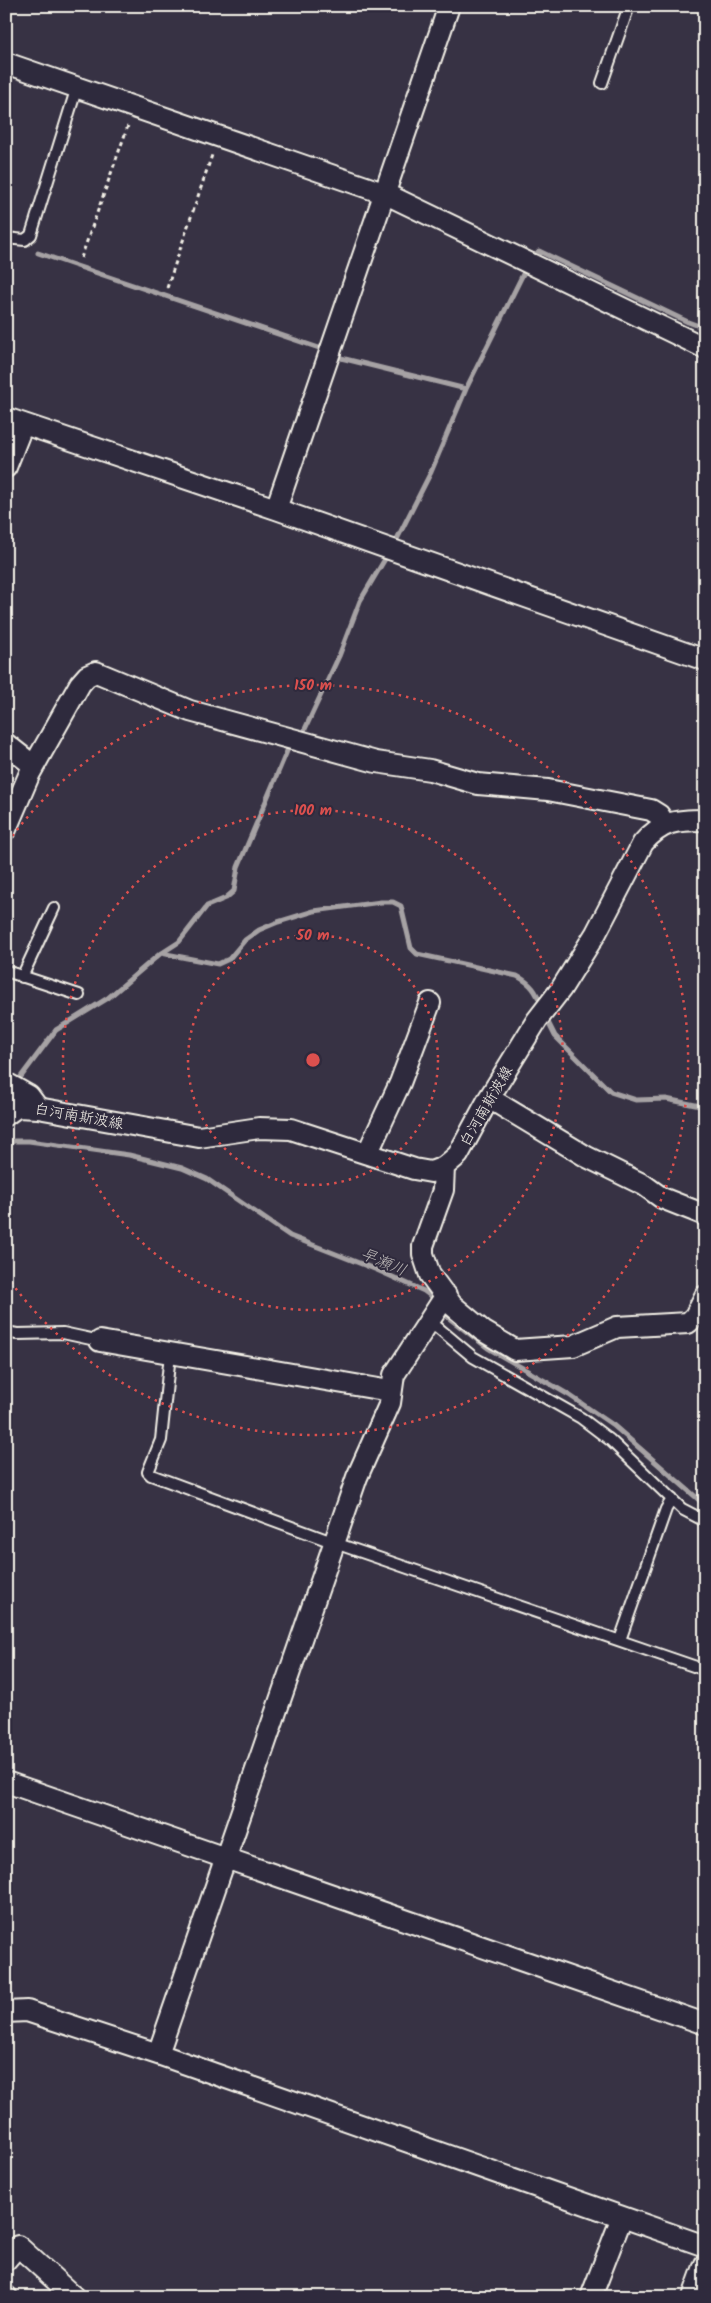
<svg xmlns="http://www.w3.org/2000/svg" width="711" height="2303" font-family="Kalam,'Klee One',sans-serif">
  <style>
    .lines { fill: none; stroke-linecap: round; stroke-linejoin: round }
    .stream { stroke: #a6a2a4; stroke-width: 5 }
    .service-casing { stroke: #f4f1e8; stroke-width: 14 }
    .minor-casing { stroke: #f4f1e8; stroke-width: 24 }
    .path { stroke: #f4f1e8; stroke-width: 3; stroke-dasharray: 4 4; stroke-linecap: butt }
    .service { stroke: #2f2a3d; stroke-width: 10 }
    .minor { stroke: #2f2a3d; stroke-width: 20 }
    .ring { fill: none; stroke: #dc504e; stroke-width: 2.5; stroke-dasharray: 2.5 5 }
    .labels { text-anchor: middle; stroke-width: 4; stroke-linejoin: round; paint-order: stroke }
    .street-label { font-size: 15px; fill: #f4f1e8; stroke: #2f2a3d }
    .water-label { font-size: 16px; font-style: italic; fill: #bab6b5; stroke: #2f2a3d }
    .centre { fill: #dc504e; stroke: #2f2a3d; stroke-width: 2.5 }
    .ring-label { font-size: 15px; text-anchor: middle; font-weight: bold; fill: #dc504e; stroke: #2f2a3d; stroke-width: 4; stroke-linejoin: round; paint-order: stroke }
  </style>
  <rect width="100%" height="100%" fill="#373244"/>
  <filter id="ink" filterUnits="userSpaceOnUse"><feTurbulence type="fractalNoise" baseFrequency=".02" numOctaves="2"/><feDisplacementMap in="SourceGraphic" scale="10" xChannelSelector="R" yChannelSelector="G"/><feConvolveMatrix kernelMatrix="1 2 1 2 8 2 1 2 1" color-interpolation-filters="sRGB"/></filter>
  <g filter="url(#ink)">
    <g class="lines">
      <path class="stream" d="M38 253 322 349
        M533 258 539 251 688 322 699 326 705 324
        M337 357 466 389
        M394 545 431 472 466 389 524 272
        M305 729 339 656 360 601 385 559
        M162 953 179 942 207 906 226 898 234 891 238 867 290 744
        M545 1016 555 1036 611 1092 636 1100 666 1099 705 1107
        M20 1078 56 1030 108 998 161 953 218 964 229 959 245 940 259 930 278 922 314 911 381 902H393L401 906 411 948 417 954 517 976C532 984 536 991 542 1006
        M6 1145 14 1141H29L129 1155 182 1168 207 1179 290 1236 377 1270 424 1291 436 1300
        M442 1310 445 1315 488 1348 569 1395 613 1425 705 1505"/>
      <defs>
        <path id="service" d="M602 83 629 6
          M6 238 25 240 31 235 77 87
          M6 971 79 995
          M22 977 54 908
          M430 1321 473 1357 581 1418 610 1440 682 1509 705 1521
          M6 1332 17 1334 63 1333 100 1341
          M170 1354 161 1440 148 1472 151 1475 335 1543 705 1670
          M620 1640 666 1509 672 1499"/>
        <path id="minor" d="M6 63 386 194 705 348
          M6 418 276 509 705 660
          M6 467 23 424
          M276 509 449 6
          M6 744 34 766
          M6 829 30 773 80 684 87 676 96 672 190 711 376 762 430 770 478 784 548 790 651 810 659 815 665 824
          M6 1083 29 1096 38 1108
          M489 1098 587 1157 644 1185 662 1198 705 1215
          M6 1115 17 1107 38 1108 199 1137 259 1128 291 1129 414 1169 431 1172 444 1167 458 1155 489 1098 537 1020 561 989 596 933 643 843C662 821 676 820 705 820
          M368 1152 400 1083 430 1003
          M444 1167 443 1190 423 1246V1254L430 1275 452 1305 483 1331 515 1350 573 1346 617 1327 688 1323 695 1316 705 1296
          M100 1341 390 1391
          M6 1782 705 2024
          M6 2012 27 2011 158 2054 705 2246
          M158 2054 357 1477 390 1403 394 1375 446 1295
          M6 2260 18 2246 74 2297
          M6 2296 7 2297
          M591 2297 622 2217
          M693 2297 705 2264"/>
      </defs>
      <use href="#service" class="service-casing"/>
      <use href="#minor" class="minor-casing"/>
      <path class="path" d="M81 258 129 123
        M167 288 213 152"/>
      <use href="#service" class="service"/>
      <use href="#minor" class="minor"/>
    </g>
  </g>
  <g class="ring">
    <circle cx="313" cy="1060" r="125"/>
    <circle cx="313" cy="1060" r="250"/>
    <path d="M8 842A375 375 0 1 1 8 1278"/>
  </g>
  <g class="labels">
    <g class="street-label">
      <text transform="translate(486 1106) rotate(-60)" y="5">白河南斯波線</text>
      <text transform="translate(79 1116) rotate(10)" y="5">白河南斯波線</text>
    </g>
    <g class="water-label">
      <text transform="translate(384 1261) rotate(23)" y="6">早瀬川</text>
    </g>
  </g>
  <circle cx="313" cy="1060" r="8" class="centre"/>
  <g class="ring-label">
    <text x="313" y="690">150 m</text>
    <text x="313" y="815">100 m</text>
    <text x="313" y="940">50 m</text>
  </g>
  <rect width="711" height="2303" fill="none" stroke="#2f2a3d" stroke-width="25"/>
  <rect x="12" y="12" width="686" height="2278" fill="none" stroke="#f4f1e8" stroke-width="2" filter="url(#ink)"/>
</svg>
